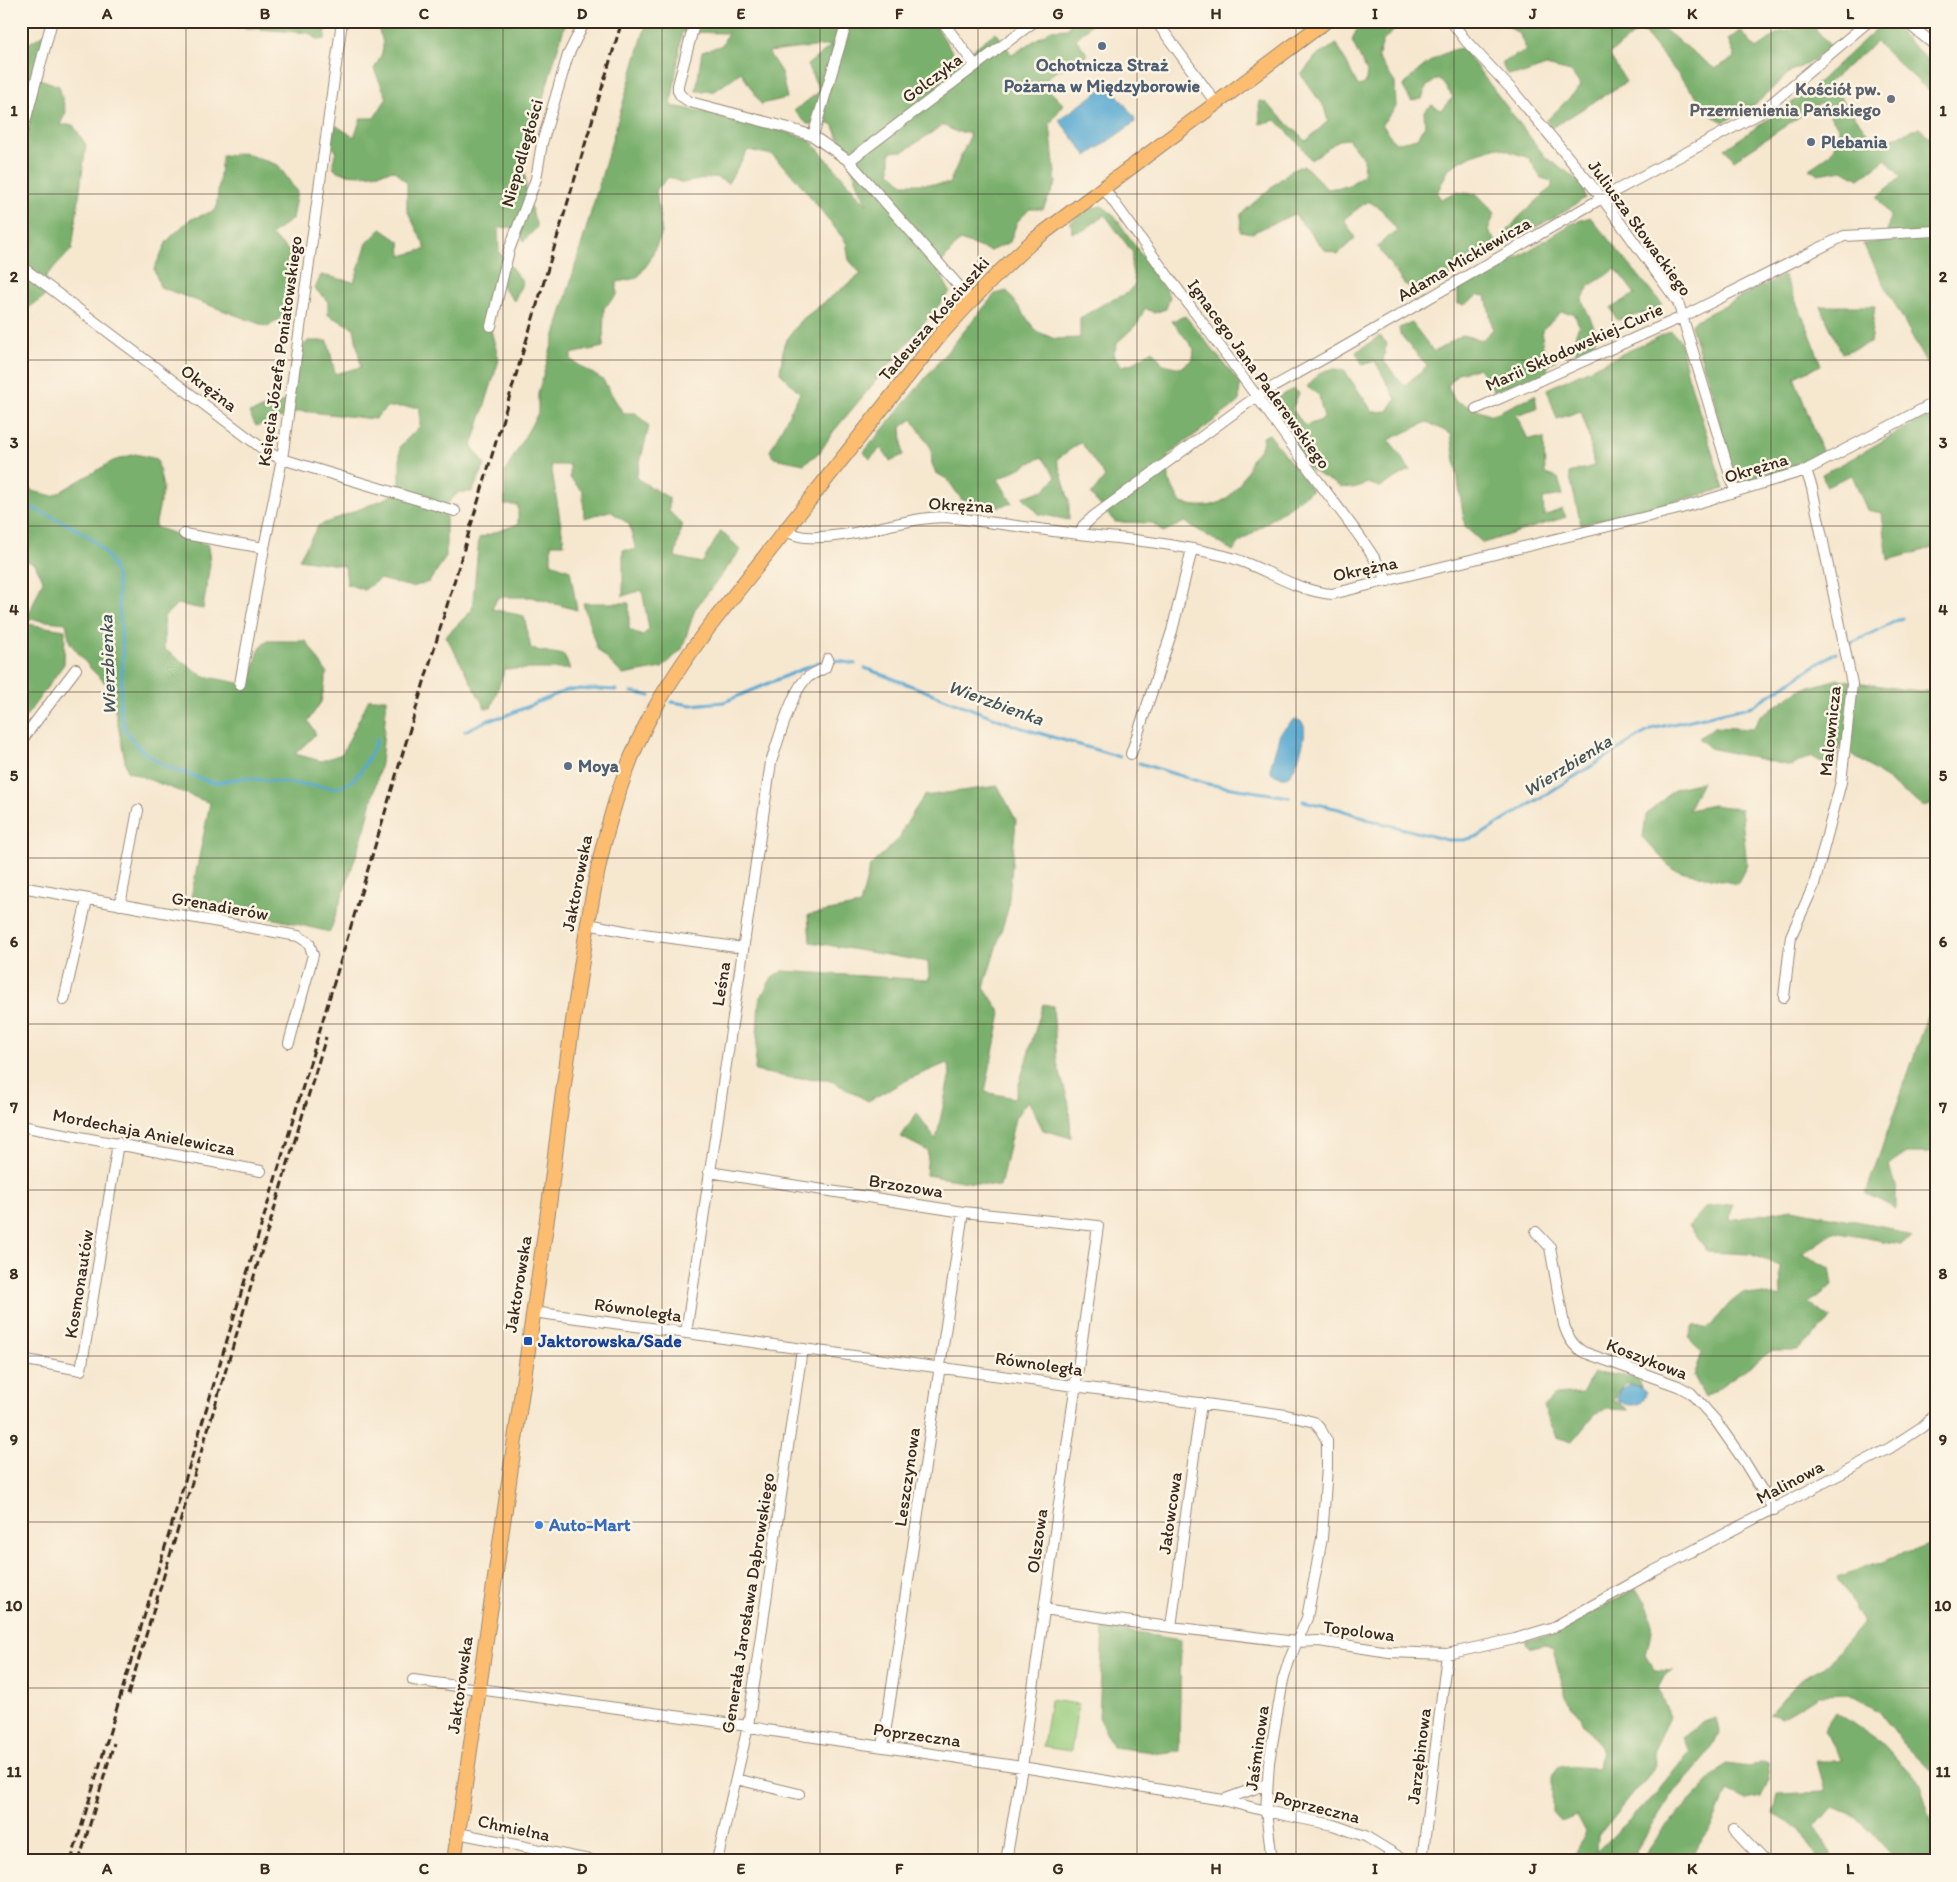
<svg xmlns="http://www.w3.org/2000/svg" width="1957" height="1882" font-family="Itim,sans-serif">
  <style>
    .green { fill: #99cd7e; stroke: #6a7c4e }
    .forest { fill: #7ab06d; stroke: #5a6d46; fill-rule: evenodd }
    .water { fill: #56a9d1; stroke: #486a78 }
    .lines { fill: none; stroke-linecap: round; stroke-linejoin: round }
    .stream { stroke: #56a9d1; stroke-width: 3 }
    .minor-casing { stroke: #988876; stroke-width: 12 }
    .major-casing { stroke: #988876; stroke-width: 16 }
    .minor { stroke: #fff; stroke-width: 10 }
    .major { stroke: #fcbd6f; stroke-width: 14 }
    .rail { stroke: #3b2a1e; stroke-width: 3; stroke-dasharray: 8 4; stroke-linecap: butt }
    .grid { fill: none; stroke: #3b2a1e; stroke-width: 1; stroke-opacity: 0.55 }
    .service-dot { fill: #5c6f8a; stroke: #fcf5e5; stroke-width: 2 }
    .worship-dot { fill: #6b7280; stroke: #fcf5e5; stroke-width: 2 }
    .transit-dot { fill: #1a4fb4; stroke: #fcf5e5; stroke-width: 2 }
    .shop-dot { fill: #3f7fe0; stroke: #fcf5e5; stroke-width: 2 }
    .labels { text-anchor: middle; stroke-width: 5; stroke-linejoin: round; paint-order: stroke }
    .service-label { font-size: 18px; font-weight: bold; fill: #4e5e75; stroke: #fcf5e5; text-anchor: start }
    .street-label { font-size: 18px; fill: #3b2a1e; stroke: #fcf5e5 }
    .worship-label { font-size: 18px; font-weight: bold; fill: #5b616d; stroke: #fcf5e5; text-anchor: end }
    .transit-label { font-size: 18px; font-weight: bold; fill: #164399; stroke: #fcf5e5; text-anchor: start }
    .shop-label { font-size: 18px; font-weight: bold; fill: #366cbe; stroke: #fcf5e5; text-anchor: start }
    .water-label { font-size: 19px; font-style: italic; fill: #44565d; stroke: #fcf5e5 }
    .neatline { fill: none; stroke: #3b2a1e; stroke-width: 2 }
    .grid-label { font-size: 16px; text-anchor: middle; font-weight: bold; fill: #3b2a1e }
  </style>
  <rect width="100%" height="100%" fill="#fcf5e5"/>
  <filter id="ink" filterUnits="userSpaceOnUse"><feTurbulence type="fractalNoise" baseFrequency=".02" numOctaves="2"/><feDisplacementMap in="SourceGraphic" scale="10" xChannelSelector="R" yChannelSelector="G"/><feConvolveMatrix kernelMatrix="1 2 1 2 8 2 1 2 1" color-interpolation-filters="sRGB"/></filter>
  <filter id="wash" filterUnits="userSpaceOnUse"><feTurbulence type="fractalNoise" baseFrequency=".0096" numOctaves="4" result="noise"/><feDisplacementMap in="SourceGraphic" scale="20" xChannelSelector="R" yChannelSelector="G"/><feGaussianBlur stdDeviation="1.12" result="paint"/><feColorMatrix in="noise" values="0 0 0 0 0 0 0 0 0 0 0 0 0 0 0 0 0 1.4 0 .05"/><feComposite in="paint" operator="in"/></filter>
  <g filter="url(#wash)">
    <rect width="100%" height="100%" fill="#f6e7cf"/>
    <path class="green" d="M1050 1700 1078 1704 1071 1751 1043 1747Z"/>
    <path class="forest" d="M218 21H327L325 39 318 40 309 33 223 26Z
      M374 21H566L524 161 526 190 537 227 524 241 514 227 498 228 499 252 523 282 514 301 498 282 485 308 499 360 472 446 485 465 472 492H459L446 505V557L429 582 412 587 379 579 364 590 347 584 345 566 299 559 318 526 387 498 400 485V446L420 426V407H387L375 419 300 411 256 426 249 413 289 400 295 354 308 341H328L335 374 361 367 354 328 328 315V302L315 289 321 275 354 282 367 243 381 229 400 242 401 256 426 249 407 210V183L394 170C376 174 350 179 334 169L333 162 336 151 330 145 335 125 354 137 361 118H374L387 98 374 69C387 47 385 43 374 21Z
      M647 21H940L936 26 958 61 996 32 1012 55 1051 30 1068 29 1072 21H1091L1093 23 1076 39 1088 55 1052 74 1037 90 1050 91 1063 104 1050 124 1056 183 1043 209H1030L1017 222 1010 242 990 251 960 240 937 268 950 292 833 432 820 452 804 464 774 458 770 451 800 393 780 373 784 344 800 321 861 274 849 260 846 242 794 176 772 155 748 150 728 183 715 177 682 183 669 177 656 190 662 233 649 262 637 278 617 282V295L604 308 603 347 571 354V360L603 380 623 413H636L649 426 636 478 669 498V511L682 524 675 557 702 563 721 531 741 550 695 609 682 649 662 668 623 675 597 649 583 603H629V629L642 636 649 629 642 590 623 596V550H636L629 524 610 511 584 518 583 492 570 478V465H551L564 544H551V563L570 570 577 610 531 597H498L492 609 524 616 531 649 564 655 570 669H505L491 708H485L446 636 472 610 479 538 518 524V505H505V472L538 413V393ZM682 32 728 33 722 45 702 52 696 91H715L741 72 761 104 787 98 781 72 768 52 832 45 807 65 820 91 794 111 807 124H833L867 205 809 139 735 117 671 106ZM943 125 956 132H969V138L949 184H903L890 171V152L904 151Z
      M1369 21H1404L1383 41 1378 58 1395 83 1396 107 1382 124 1395 143 1417 138 1425 125 1424 111 1432 105 1441 110 1453 97 1439 78 1426 87 1422 99 1411 101 1403 87C1416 70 1440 51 1462 48L1546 158 1566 171 1583 185 1585 198 1564 212 1512 240 1506 233 1518 218 1552 187V181L1541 178 1529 158 1497 147 1472 155 1449 168 1437 193 1441 199 1456 192 1478 195 1495 213 1488 230 1499 246 1422 292 1404 284 1377 246 1397 230 1381 209 1368 201 1344 219 1355 238 1338 254 1325 250 1294 214 1252 233 1240 231 1241 214 1290 171 1304 165 1327 189 1348 186 1363 175 1364 159 1348 139 1339 140 1311 160 1302 147 1276 120 1260 124 1259 101 1265 102 1306 141 1328 121 1324 107 1301 75 1316 56 1337 44 1358 86 1365 84 1367 72 1352 41 1356 31Z
      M1502 21H1653L1715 69 1735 57 1728 40 1741 31 1756 49 1778 33 1799 28 1809 21 1831 47 1807 64 1791 71 1757 103 1724 122 1712 116 1641 29 1609 54 1626 82 1550 129 1547 120 1581 86 1571 72 1546 66 1523 74H1507L1501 63 1526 50 1520 35Z
      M1885 21H1888L1936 68V89L1928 90 1876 42 1829 82 1876 144 1919 128 1936 142V381L1863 244 1875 242 1885 243 1890 216 1877 197 1901 177 1886 159 1859 179 1843 170 1817 174 1809 169C1831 154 1834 154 1839 128L1820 103 1734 160 1725 149 1810 90Z
      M46 33 40 79 59 86 66 112 60 125H73L86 145 72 249 46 276 44 297 21 313V48Z
      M243 153 278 165 297 192 292 219 271 235 291 253 287 313 268 327 160 287 154 269 167 241 189 220 216 210 222 156Z
      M1102 206 1114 215 1170 297 1166 309 1154 313 1145 308 1138 323 1118 342 1113 355 1122 366 1133 363 1152 350 1163 364 1181 368 1193 359 1194 349 1172 321 1185 316 1240 383 1239 402 1168 455 1169 480 1181 503C1214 512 1231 502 1247 471 1249 467 1249 463 1251 460 1258 448 1262 453 1263 437L1269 434 1312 490 1240 542 1233 551 1185 522 1163 532 1153 523 1115 522 1091 495 1105 477 1081 442 1057 459 1069 501V520L1039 514 1023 497 1046 489 1056 477 1042 457 998 479 1012 503 998 507 962 500 947 479 936 473 932 464 931 448 912 419 901 427 903 455 890 461 881 448 870 459 864 452 995 294 1007 291 1036 331 1055 339 1080 338V318L1105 303 1126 294 1135 284 1131 265 1133 253 1105 215 1084 230 1072 233 1071 222 1089 209Z
      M1590 217 1662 304 1653 311 1617 320 1611 308 1635 294 1616 269 1589 286 1582 300 1598 336 1589 348 1576 352 1571 347 1579 325 1574 313 1561 312 1542 330 1543 350 1558 358 1548 366 1546 381 1536 388 1521 382 1494 391 1479 368 1458 373 1448 386 1455 401 1492 415 1535 395 1537 408 1516 415 1528 439 1544 438 1545 474 1558 478 1563 495 1543 498 1544 516 1562 509 1566 517 1483 543 1465 527 1451 434 1427 422 1389 440 1410 470 1380 487 1368 483 1353 488 1341 487 1307 468 1267 409 1278 398 1293 389 1299 393 1292 409 1305 426 1324 419 1319 395 1307 387C1319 372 1324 367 1344 370L1373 412 1388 411 1396 399 1375 361 1363 365 1356 352 1380 336 1387 343 1383 360 1404 386 1427 366 1400 334 1399 328 1412 323 1434 352 1462 335 1483 340 1493 329 1486 296 1479 295 1464 305 1458 304V290L1494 272 1573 223Z
      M1784 275 1809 331 1821 365 1794 377 1824 456 1807 464 1736 484 1723 442 1715 402 1691 326 1694 321Z
      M1820 306H1875L1870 343 1842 353Z
      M1671 331 1680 340 1688 376 1724 489 1581 525 1569 473 1594 466 1588 433 1581 411 1557 419 1547 389Z
      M1936 413V547L1888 560 1882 513 1867 510 1852 475 1826 486 1822 474C1861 456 1896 430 1936 413Z
      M135 454 157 459 163 488 155 527 208 545 210 564 203 609 177 604 164 617V649L203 676 249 685 259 650 266 641H306L327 673 321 702 308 721 316 734 295 754 321 761 342 754 369 699H387L381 763 365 829 330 932 258 915 189 907 210 803 127 771 111 689 91 669 70 643 66 623 27 619 43 580 35 564 21 559V477L32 491 53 496 113 461Z
      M21 623 65 630 64 664 21 723Z
      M1838 679 1900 689 1936 692V801L1924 807 1840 745 1832 768 1811 756 1791 766 1710 748 1699 738 1714 727 1753 729 1760 716 1799 690Z
      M1702 782 1688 810 1713 805 1741 809 1747 865 1737 884 1672 869 1643 838 1646 815 1676 788Z
      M998 786 1016 820 1008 909 984 987 1001 1013 985 1092 1015 1098 1043 1004 1053 1006 1057 1063 1069 1104 1071 1138 1043 1130 1028 1100 1015 1118 1000 1187 926 1175 928 1151 901 1137 917 1113 936 1140 950 1073 947 1063 909 1079 868 1101 828 1079 792 1078 755 1071 759 1001 771 979 782 971 929 980 928 962 810 942 808 915 860 905 870 866 900 838 904 827 924 796Z
      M1936 994V1153H1907L1889 1165 1896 1190V1209L1866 1193Z
      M1732 1204 1730 1220 1792 1209 1887 1227 1912 1238 1900 1244 1834 1232 1802 1254 1830 1268 1833 1286 1808 1303 1832 1319 1798 1350H1773L1705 1397 1694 1376 1702 1353 1689 1338 1694 1325 1708 1329 1730 1303 1743 1293 1781 1297 1780 1266 1750 1254 1708 1252 1689 1226 1706 1207Z
      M1593 1373 1637 1377 1641 1387 1626 1383 1614 1399 1629 1410 1606 1409 1594 1415 1572 1442 1557 1437 1543 1407 1555 1395 1582 1393Z
      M1936 1497V1776L1903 1743 1879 1710 1849 1694 1818 1695 1781 1718 1769 1714 1800 1680 1825 1667 1863 1623 1838 1577 1930 1545 1934 1520 1929 1501Z
      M1635 1589C1657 1609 1652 1629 1646 1655L1655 1670 1673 1671 1665 1675 1658 1688 1670 1717 1653 1752 1656 1766 1598 1837 1597 1852 1658 1791 1690 1751 1682 1737 1703 1722 1716 1718 1719 1732 1711 1750 1670 1798 1635 1853 1641 1860 1664 1828 1726 1764 1750 1767 1761 1761 1768 1763 1770 1778 1762 1797 1746 1800 1727 1791 1713 1825 1695 1849 1693 1861H1574L1573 1857 1586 1832 1577 1815 1561 1821 1552 1811V1776L1560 1766 1598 1768 1601 1749 1566 1697 1553 1650 1544 1645 1529 1647 1525 1641 1548 1636Z
      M1103 1628 1181 1640 1179 1751 1160 1753 1112 1747 1099 1717Z
      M1836 1712 1884 1745 1920 1785 1936 1835V1861H1895L1857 1818 1832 1806 1815 1826 1835 1861H1819L1800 1830 1773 1814 1777 1794 1825 1792 1817 1761H1842L1824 1730Z"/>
    <path class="water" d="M1109 84 1134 117 1135 122 1087 156 1059 120Z
      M1293 720C1297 720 1301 720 1303 724 1309 732 1296 772 1288 776 1283 779 1277 775 1272 774L1270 769 1280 733Z
      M1629 1384 1641 1387 1646 1392C1645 1408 1627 1408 1617 1399L1621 1390Z"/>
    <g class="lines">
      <path class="stream" d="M21 503C58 520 110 536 117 581L123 655 120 709 125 730 139 748 164 766 214 783 244 778 335 788C360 784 368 759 377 739
        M1850 644 1902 618
        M834 660 855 664
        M865 668 1019 727 1120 757
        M631 692 650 696
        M672 702 691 705 724 702 819 662
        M465 731 488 720 505 716 567 690 595 689 616 690
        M1139 763 1207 784 1289 797
        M1303 801 1339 809 1370 820 1447 840H1464L1479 836 1643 734 1655 728 1753 706 1836 652"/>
    </g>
  </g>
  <g filter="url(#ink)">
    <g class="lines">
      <defs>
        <path id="minor" d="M695 21 678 85V91L681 96 690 102 785 127 813 136 849 161 971 300
          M942 21 975 65
          M1156 21 1216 103
          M1451 21 1466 41 1513 91 1602 198 1678 302 1735 491
          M1905 21 1936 46
          M813 136 847 21
          M21 137 52 21
          M849 161 1035 21
          M1103 187C1171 282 1242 374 1309 469 1336 506 1366 541 1388 581
          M21 266 267 452 282 459 455 511
          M491 326 509 250 536 179 542 143 568 55 585 21
          M1476 409 1682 317 1844 236 1936 231
          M784 531C791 533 799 537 806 537 854 540 900 517 947 517 991 522 1035 529 1079 534 1128 539 1177 544 1225 556 1262 565 1293 591 1332 594L1678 509 1806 470 1936 402
          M184 534 264 548
          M1081 534 1083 526 1094 516 1257 396 1332 354 1602 198 1760 113 1869 21
          M240 684 264 548 282 459 342 21
          M21 741 76 669
          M1131 754 1172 631 1192 549
          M21 887 298 936 309 943 313 955 289 1043
          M120 905 138 810
          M588 924 629 932 743 948
          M1784 997 1791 936 1814 885 1841 782 1852 684 1812 488 1806 470
          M64 1000 87 900
          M21 1126 261 1171
          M709 1172 963 1212 1098 1226 1022 1767 1006 1861
          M1536 1232 1550 1247 1564 1325C1568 1337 1572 1345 1583 1352L1678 1386 1691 1393 1716 1421 1744 1461 1774 1510
          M533 1312 1286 1415 1314 1422 1321 1430 1327 1441V1467L1322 1538 1307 1618 1289 1661 1283 1680 1269 1762 1266 1811 1272 1861
          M686 1333 771 762C778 742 792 690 807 678 812 674 819 671 825 668L828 659
          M21 1359 81 1370 118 1143
          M1044 1609 1138 1623 1296 1642 1319 1641 1389 1652 1447 1654 1515 1639 1554 1627 1654 1571 1890 1448 1922 1427 1936 1414
          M1171 1627 1201 1403
          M413 1680 748 1726 766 1730 1022 1767 1223 1800 1266 1811 1333 1825 1365 1836 1406 1861
          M883 1747 963 1212
          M736 1779 799 1794
          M1223 1800 1267 1784
          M1734 1829 1764 1861
          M458 1833 594 1861
          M717 1861 748 1726 802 1349
          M1422 1861 1447 1654"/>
        <path id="major" d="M454 1861 550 1198C558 1128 567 1058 578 988 591 896 606 802 649 719 666 687 687 656 709 627L941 334C970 301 1001 269 1034 240L1326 21"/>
      </defs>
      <use href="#minor" class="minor-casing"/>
      <use href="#major" class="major-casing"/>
      <use href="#minor" class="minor"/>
      <use href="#major" class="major"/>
      <path class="rail" d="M128 1695 326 1037
        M71 1861 622 21
        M79 1861 114 1743"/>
    </g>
  </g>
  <path class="grid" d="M186 21V1861M344 21V1861M503 21V1861M662 21V1861M820 21V1861M978 21V1861M1137 21V1861M1296 21V1861M1454 21V1861M1612 21V1861M1771 21V1861M21 194H1936M21 360H1936M21 526H1936M21 692H1936M21 858H1936M21 1024H1936M21 1190H1936M21 1356H1936M21 1522H1936M21 1688H1936"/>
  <g class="service-dot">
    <circle cx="1102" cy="46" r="5"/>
    <circle cx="1811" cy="142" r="5"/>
    <circle cx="568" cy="766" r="5"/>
  </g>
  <circle class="worship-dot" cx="1891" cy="99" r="5"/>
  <rect class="transit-dot" x="523" y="1336" width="10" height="10" rx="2.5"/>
  <circle class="shop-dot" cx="539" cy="1525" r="5"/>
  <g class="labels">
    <g class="service-label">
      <text x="1102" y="71" text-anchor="middle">Ochotnicza Straż<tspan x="1102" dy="21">Pożarna w Międzyborowie</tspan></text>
      <text x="1821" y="148">Plebania</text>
      <text x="578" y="772">Moya</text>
    </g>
    <g class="street-label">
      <text transform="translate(932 78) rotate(-37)" y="6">Golczyka</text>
      <text transform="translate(522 153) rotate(-74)" y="6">Niepodległości</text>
      <text transform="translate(1640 228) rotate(54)" y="6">Juliusza Słowackiego</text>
      <text transform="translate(1464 259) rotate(-30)" y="6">Adama Mickiewicza</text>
      <text transform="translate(934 319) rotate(-49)" y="6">Tadeusza Kościuszki</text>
      <text transform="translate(1574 347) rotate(-24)" y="6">Marii Skłodowskiej-Curie</text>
      <text transform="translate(280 351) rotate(-82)" y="6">Księcia Józefa Poniatowskiego</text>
      <text transform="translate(1259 374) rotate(54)" y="6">Ignacego Jana Paderewskiego</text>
      <text transform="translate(209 388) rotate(37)" y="6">Okrężna</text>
      <text transform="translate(1756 468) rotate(-17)" y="6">Okrężna</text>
      <text transform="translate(961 505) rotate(3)" y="6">Okrężna</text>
      <text transform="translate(1365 569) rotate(-12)" y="6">Okrężna</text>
      <text transform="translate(1830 731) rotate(-84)" y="6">Malownicza</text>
      <text transform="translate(577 883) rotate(-79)" y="6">Jaktorowska</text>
      <text transform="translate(220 906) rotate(10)" y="6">Grenadierów</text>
      <text transform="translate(721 984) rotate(-81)" y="6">Leśna</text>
      <text transform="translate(144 1132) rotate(11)" y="6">Mordechaja Anielewicza</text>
      <text transform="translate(906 1186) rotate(9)" y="6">Brzozowa</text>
      <text transform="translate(79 1284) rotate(-81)" y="6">Kosmonautów</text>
      <text transform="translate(518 1284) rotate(-81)" y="6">Jaktorowska</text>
      <text transform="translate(638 1310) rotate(8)" y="6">Równoległa</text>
      <text transform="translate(1647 1359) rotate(21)" y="6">Koszykowa</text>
      <text transform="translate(1039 1364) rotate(8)" y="6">Równoległa</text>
      <text transform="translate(907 1477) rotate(-82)" y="6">Leszczynowa</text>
      <text transform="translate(1790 1482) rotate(-28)" y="6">Malinowa</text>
      <text transform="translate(1170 1513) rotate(-82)" y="6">Jałowcowa</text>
      <text transform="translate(1037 1541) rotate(-82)" y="6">Olszowa</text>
      <text transform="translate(748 1603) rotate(-81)" y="6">Generała Jarosława Dąbrowskiego</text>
      <text transform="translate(1359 1631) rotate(7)" y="6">Topolowa</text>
      <text transform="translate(460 1685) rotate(-82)" y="6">Jaktorowska</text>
      <text transform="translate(917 1735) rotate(8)" y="6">Poprzeczna</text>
      <text transform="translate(1257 1748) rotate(-82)" y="6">Jaśminowa</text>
      <text transform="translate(1419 1756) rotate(-83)" y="6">Jarzębinowa</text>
      <text transform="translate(1317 1807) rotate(14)" y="6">Poprzeczna</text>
      <text transform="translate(514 1828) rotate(12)" y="6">Chmielna</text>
    </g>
    <g class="worship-label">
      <text x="1881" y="95">Kościół pw.<tspan x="1881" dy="21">Przemienienia Pańskiego</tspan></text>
    </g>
    <g class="transit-label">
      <text x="538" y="1347">Jaktorowska/Sade</text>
    </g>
    <g class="shop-label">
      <text x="549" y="1531">Auto-Mart</text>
    </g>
    <g class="water-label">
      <text transform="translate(107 665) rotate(-92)" y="7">Wierzbienka</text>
      <text transform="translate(996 702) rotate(20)" y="7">Wierzbienka</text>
      <text transform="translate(1567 765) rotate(-32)" y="7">Wierzbienka</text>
    </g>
  </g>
  <rect width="1957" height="1882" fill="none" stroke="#fcf5e5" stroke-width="55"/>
  <rect x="28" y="28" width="1902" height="1826" class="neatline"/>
  <g class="grid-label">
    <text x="107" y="19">A</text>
    <text x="265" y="19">B</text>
    <text x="424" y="19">C</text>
    <text x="582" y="19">D</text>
    <text x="741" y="19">E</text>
    <text x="899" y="19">F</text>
    <text x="1058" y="19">G</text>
    <text x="1216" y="19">H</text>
    <text x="1375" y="19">I</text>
    <text x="1533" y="19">J</text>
    <text x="1692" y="19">K</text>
    <text x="1850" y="19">L</text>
    <text x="14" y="116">1</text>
    <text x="1943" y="116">1</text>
    <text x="14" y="282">2</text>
    <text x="1943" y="282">2</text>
    <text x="14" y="448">3</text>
    <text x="1943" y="448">3</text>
    <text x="14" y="615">4</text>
    <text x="1943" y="615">4</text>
    <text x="14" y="781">5</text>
    <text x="1943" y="781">5</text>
    <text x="14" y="947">6</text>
    <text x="1943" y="947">6</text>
    <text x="14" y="1113">7</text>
    <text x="1943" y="1113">7</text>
    <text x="14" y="1279">8</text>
    <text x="1943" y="1279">8</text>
    <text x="14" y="1445">9</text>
    <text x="1943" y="1445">9</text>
    <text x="14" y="1611">10</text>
    <text x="1943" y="1611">10</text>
    <text x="14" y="1777">11</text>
    <text x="1943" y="1777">11</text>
    <text x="107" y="1874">A</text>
    <text x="265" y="1874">B</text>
    <text x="424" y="1874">C</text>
    <text x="582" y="1874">D</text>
    <text x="741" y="1874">E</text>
    <text x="899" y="1874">F</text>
    <text x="1058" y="1874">G</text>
    <text x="1216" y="1874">H</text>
    <text x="1375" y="1874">I</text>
    <text x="1533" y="1874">J</text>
    <text x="1692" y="1874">K</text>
    <text x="1850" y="1874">L</text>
  </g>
</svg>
